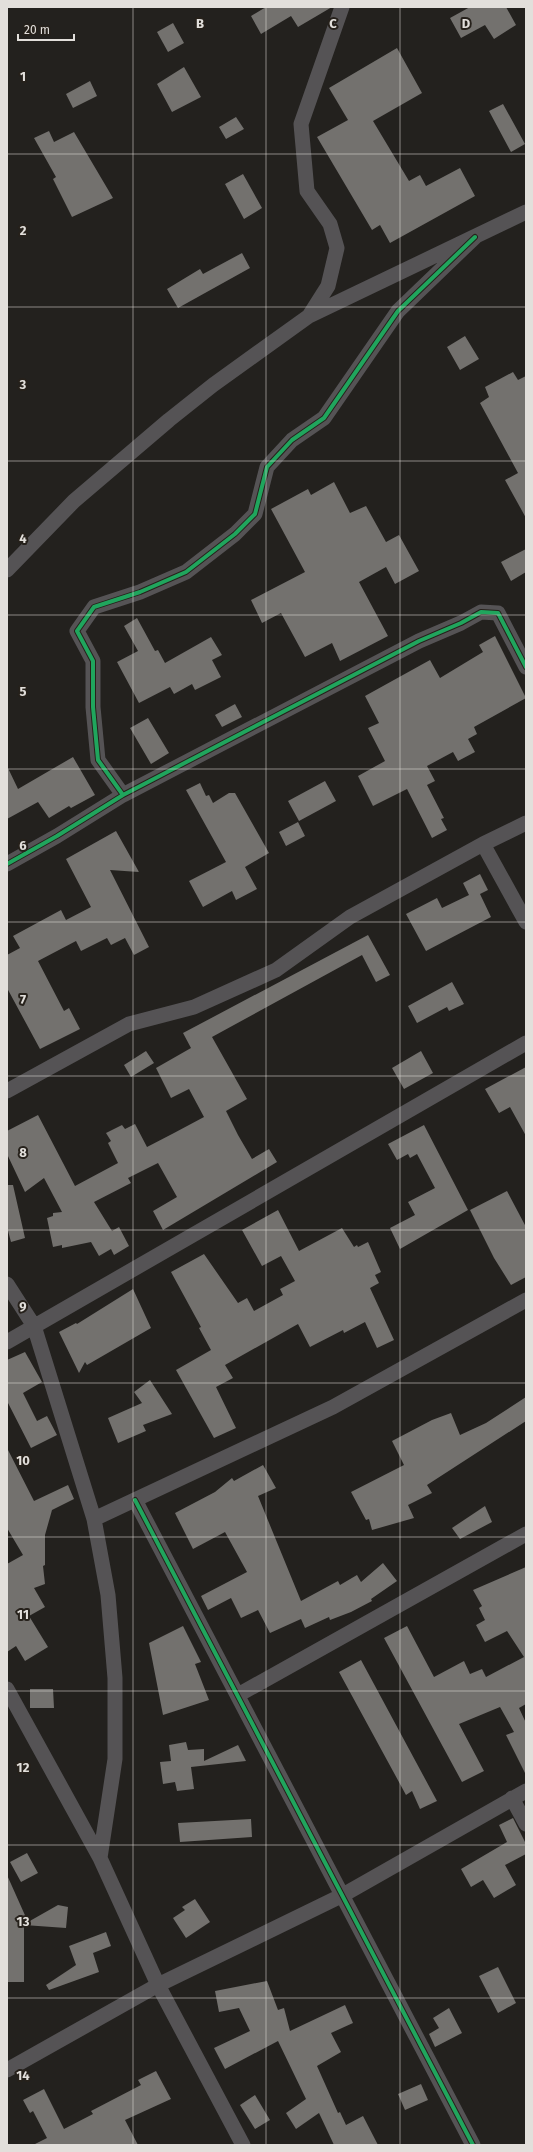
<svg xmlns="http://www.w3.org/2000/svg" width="533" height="2152" font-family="'Fira Sans',sans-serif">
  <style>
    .building { fill: #73716e }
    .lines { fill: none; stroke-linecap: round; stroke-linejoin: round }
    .minor { stroke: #555355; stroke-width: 15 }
    .cycleway-casing { stroke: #26211b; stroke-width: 6 }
    .cycleway { stroke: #20a55d; stroke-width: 4 }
    .grid { fill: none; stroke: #e2dfdb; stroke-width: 1; stroke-opacity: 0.55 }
    .grid-label { font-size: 13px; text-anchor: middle; font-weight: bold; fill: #e2dfdb; stroke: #26211b; stroke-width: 4; stroke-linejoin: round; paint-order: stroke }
  </style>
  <rect width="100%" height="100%" fill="#23211e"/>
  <path class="building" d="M266 7H332L298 27 291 16 261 34 251 16Z
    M470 7H506L516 25 494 39 485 25 461 38 450 18Z
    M173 23 184 43 168 52 157 32Z
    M397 48 422 93 373 121 409 181 420 175 426 186 460 168 475 196 390 243 380 225 372 230 317 137 348 120 329 88Z
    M184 67 201 97 172 112 157 84Z
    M90 81 97 96 73 108 66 94Z
    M503 104 525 144 511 152 489 111Z
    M236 117 244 129 226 139 219 127Z
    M49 131 54 142 74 132 113 198 72 217 53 179 56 177 34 138Z
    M243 174 262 208 244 219 225 184Z
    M242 253 250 268 178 308 167 289 200 269 203 274Z
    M465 336 479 359 460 370 447 347Z
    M513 372 518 380 526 376V518L505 480 518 473 480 403 489 397 485 387Z
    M334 482 350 513 366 506 386 542 399 535 419 571 395 584 386 567 359 582 388 636 340 661 332 643 305 657 281 613 262 623 251 600 305 572 271 509 308 489 311 495Z
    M526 549V572L511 581 501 562Z
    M137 618 155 651 158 650 165 663 211 637 222 655 212 660 221 677 195 690 192 684 174 694 170 687 139 703 117 662 138 651 124 626Z
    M495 636 526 698 474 727 477 734 468 739 475 752 458 761 453 752 427 766 435 781 427 785 444 818 441 819 447 830 432 838 407 789 373 806 358 776 385 761 368 728 379 723 365 696 430 660 440 678 483 652 479 645Z
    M235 704 242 717 222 727 215 715Z
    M148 718 169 753 151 764 130 728Z
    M73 757 95 795 71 808 69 806 49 818 38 802 7 819V766L18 789Z
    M325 781 336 801 299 821 288 801Z
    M200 783 206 796 209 795 213 803 229 793H235L269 853 245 867 257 889 236 900 232 891 203 907 189 881 226 862 186 790Z
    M298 822 305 836 286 846 279 832Z
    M116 831 139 872 110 870 149 947 134 955 125 938 111 945 107 938 81 951 76 941 38 961 64 1011 69 1008 80 1029 40 1049 7 988V955L20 948 13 936 61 910 66 920 91 907 66 859Z
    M480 874 488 890 480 894 491 917 426 951 406 914 437 898 442 908 469 895 463 883Z
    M368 935 390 975 376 982 362 955 212 1037 247 1099 226 1111 238 1135 252 1159 269 1149 277 1162 163 1230 153 1211 177 1197 158 1163 128 1178 131 1183 94 1202 112 1231 119 1227 129 1246 114 1255 111 1249 99 1256 91 1242 62 1248V1245L53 1247 47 1218 53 1216V1213L62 1212 44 1178 25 1192 7 1154V1131L38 1115 75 1186 118 1163 108 1143 111 1141 106 1133 122 1125 125 1129 135 1124 147 1147 174 1133 204 1117 189 1089 171 1098 156 1068 191 1048 183 1033Z
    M452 982 464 1004 449 1011 447 1007 417 1023 408 1006Z
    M146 1051 154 1063 131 1077 124 1065Z
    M421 1051 433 1073 404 1089 392 1068Z
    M526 1067V1136L510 1107 499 1113 485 1089Z
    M424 1125 468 1210 400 1249 390 1228 415 1215 408 1202 435 1188 417 1154 410 1158 408 1154 397 1160 388 1144Z
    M7 1185H13L25 1238 11 1242 7 1227Z
    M507 1191 526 1227V1277L511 1285 494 1258 470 1210Z
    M278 1210 299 1251 342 1228 354 1247 357 1245 358 1247 368 1242 381 1272 375 1275 379 1283 370 1288 394 1340 377 1348 365 1322 344 1333 343 1330 310 1347 298 1324 225 1365 233 1378 216 1387 236 1428 214 1438 176 1370 211 1350 199 1328 201 1327 171 1272 204 1254 238 1303 247 1298 254 1311 283 1295 280 1289 295 1281 281 1256 262 1266 242 1230Z
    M133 1289 151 1328 87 1365 85 1362 79 1373 59 1332 76 1323 77 1324Z
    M25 1352 42 1382 23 1393 37 1421 47 1416 57 1435 31 1448 7 1401V1360Z
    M150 1380 172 1414 143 1425 146 1431 118 1443 108 1418 142 1403 134 1392Z
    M526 1397V1421L427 1485 432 1493 408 1505 414 1518 372 1530 369 1519 366 1520 351 1492 404 1465 392 1441 432 1420 451 1413 460 1435 486 1423Z
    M7 1448 34 1501 68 1485 74 1499 52 1510 45 1535V1565L43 1566 45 1584 34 1588 45 1607 29 1616 48 1647 25 1661 16 1646 7 1652V1564L23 1555 7 1528Z
    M263 1465 276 1488 258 1496 301 1601 338 1581 340 1585 357 1575 361 1582 383 1563 397 1581 371 1599 372 1601 351 1612 330 1620 329 1617 305 1628 301 1619 270 1633 258 1610 241 1618 231 1598 208 1610 201 1596 247 1572 225 1532 193 1549 175 1513 215 1492 232 1478 234 1481Z
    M485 1506 492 1522 460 1539 452 1528Z
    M526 1567V1704L519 1708 526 1723V1775L506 1735 514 1732 500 1707 459 1724 484 1771 462 1782 384 1638 407 1626 434 1677 464 1661 470 1674 482 1669 486 1677 524 1657 507 1631 485 1642 476 1625 485 1620 479 1608 482 1606 473 1590Z
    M183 1626 201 1662 195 1664 209 1700 163 1715 149 1643Z
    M361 1660 437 1801 420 1809 412 1791 406 1795 339 1672Z
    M30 1689H53L54 1708H30Z
    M186 1742 188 1750 204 1749V1761L238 1745 246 1761 191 1767 194 1789 177 1791 175 1782 163 1784 160 1762 171 1761 169 1745Z
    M513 1818 526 1844V1854L505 1865 516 1885 494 1898 483 1880 471 1887 461 1869 507 1842 499 1825Z
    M251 1819 252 1837 180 1842 178 1823Z
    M27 1853 38 1873 21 1882 10 1862Z
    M7 1875 28 1922 58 1905 68 1907 66 1928 24 1925V1982H7Z
    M195 1899 210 1922 186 1938 173 1918 185 1910 182 1907Z
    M106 1932 111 1946 93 1953 99 1972 49 1990 46 1985 76 1965 69 1946Z
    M498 1967 516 2003 498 2013 479 1976Z
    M267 1981 278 2010 284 2008 290 2031 345 2005 353 2023 331 2033 341 2052 317 2066 338 2113 340 2112 346 2125 363 2116 378 2145H334L319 2113 296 2129 286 2113 306 2099 278 2041 225 2069 214 2048 250 2031 239 2008 219 2012 215 1991Z
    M449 2008 462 2033 435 2047 429 2034 439 2028 433 2018Z
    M156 2071 171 2099 125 2120 138 2145H33L47 2138 33 2111 30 2113 23 2100 44 2089 64 2129 93 2114 91 2111 141 2085 138 2080Z
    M421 2084 428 2100 405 2110 398 2094Z
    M255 2095 270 2120 255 2129 240 2105Z"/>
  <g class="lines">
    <path class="minor" d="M309 316 328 286 337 248 330 224 307 191 301 124 342 7
      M7 570 74 501 169 420 213 385 309 316 526 212
      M123 795 98 760 93 707V661L77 631 94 607 140 592 186 572 235 534 255 514 267 467 292 440 324 418 398 311 475 237
      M483 844 526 922
      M7 864 57 836 123 795 419 641 461 623 481 612 498 613 526 667
      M7 1091 129 1024 194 1007 276 970 350 917 483 844 526 823
      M7 1284 34 1326 94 1519 108 1595 115 1678V1759L100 1858
      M7 1342 526 1043
      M135 1500 473 2145
      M94 1519 333 1407 526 1300
      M7 1689 100 1858 158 1985 243 2145
      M238 1695 526 1534
      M512 1798 526 1824
      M7 2070 158 1985 343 1895 526 1791"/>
    <defs>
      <path id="cycleway" d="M123 795 98 760 93 707V661L77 631 94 607 140 592 186 572 235 534 255 514 267 467 292 440 324 418 398 311 475 237
        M7 864 57 836 123 795 419 641 461 623 481 612 498 613 526 667
        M135 1500 473 2145"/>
    </defs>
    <use href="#cycleway" class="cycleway-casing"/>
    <use href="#cycleway" class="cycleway"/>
  </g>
  <path class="grid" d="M133 7V2145M266 7V2145M400 7V2145M7 154H526M7 307H526M7 461H526M7 615H526M7 769H526M7 922H526M7 1076H526M7 1230H526M7 1383H526M7 1537H526M7 1691H526M7 1845H526M7 1998H526"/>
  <g class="grid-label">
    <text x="200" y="28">B</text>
    <text x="333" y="28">C</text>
    <text x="466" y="28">D</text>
    <text x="23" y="81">1</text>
    <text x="23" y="235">2</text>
    <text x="23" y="389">3</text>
    <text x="23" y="543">4</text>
    <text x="23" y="696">5</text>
    <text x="23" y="850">6</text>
    <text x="23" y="1004">7</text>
    <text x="23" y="1157">8</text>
    <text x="23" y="1311">9</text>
    <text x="23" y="1465">10</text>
    <text x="23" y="1619">11</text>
    <text x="23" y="1772">12</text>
    <text x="23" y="1926">13</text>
    <text x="23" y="2080">14</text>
  </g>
  <rect width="533" height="2152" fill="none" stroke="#e2dfdb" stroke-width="16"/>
  <path d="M18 34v6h56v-6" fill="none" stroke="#e2dfdb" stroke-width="2"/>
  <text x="24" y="34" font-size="12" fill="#e2dfdb" stroke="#26211b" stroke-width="3" paint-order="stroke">20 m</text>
</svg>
